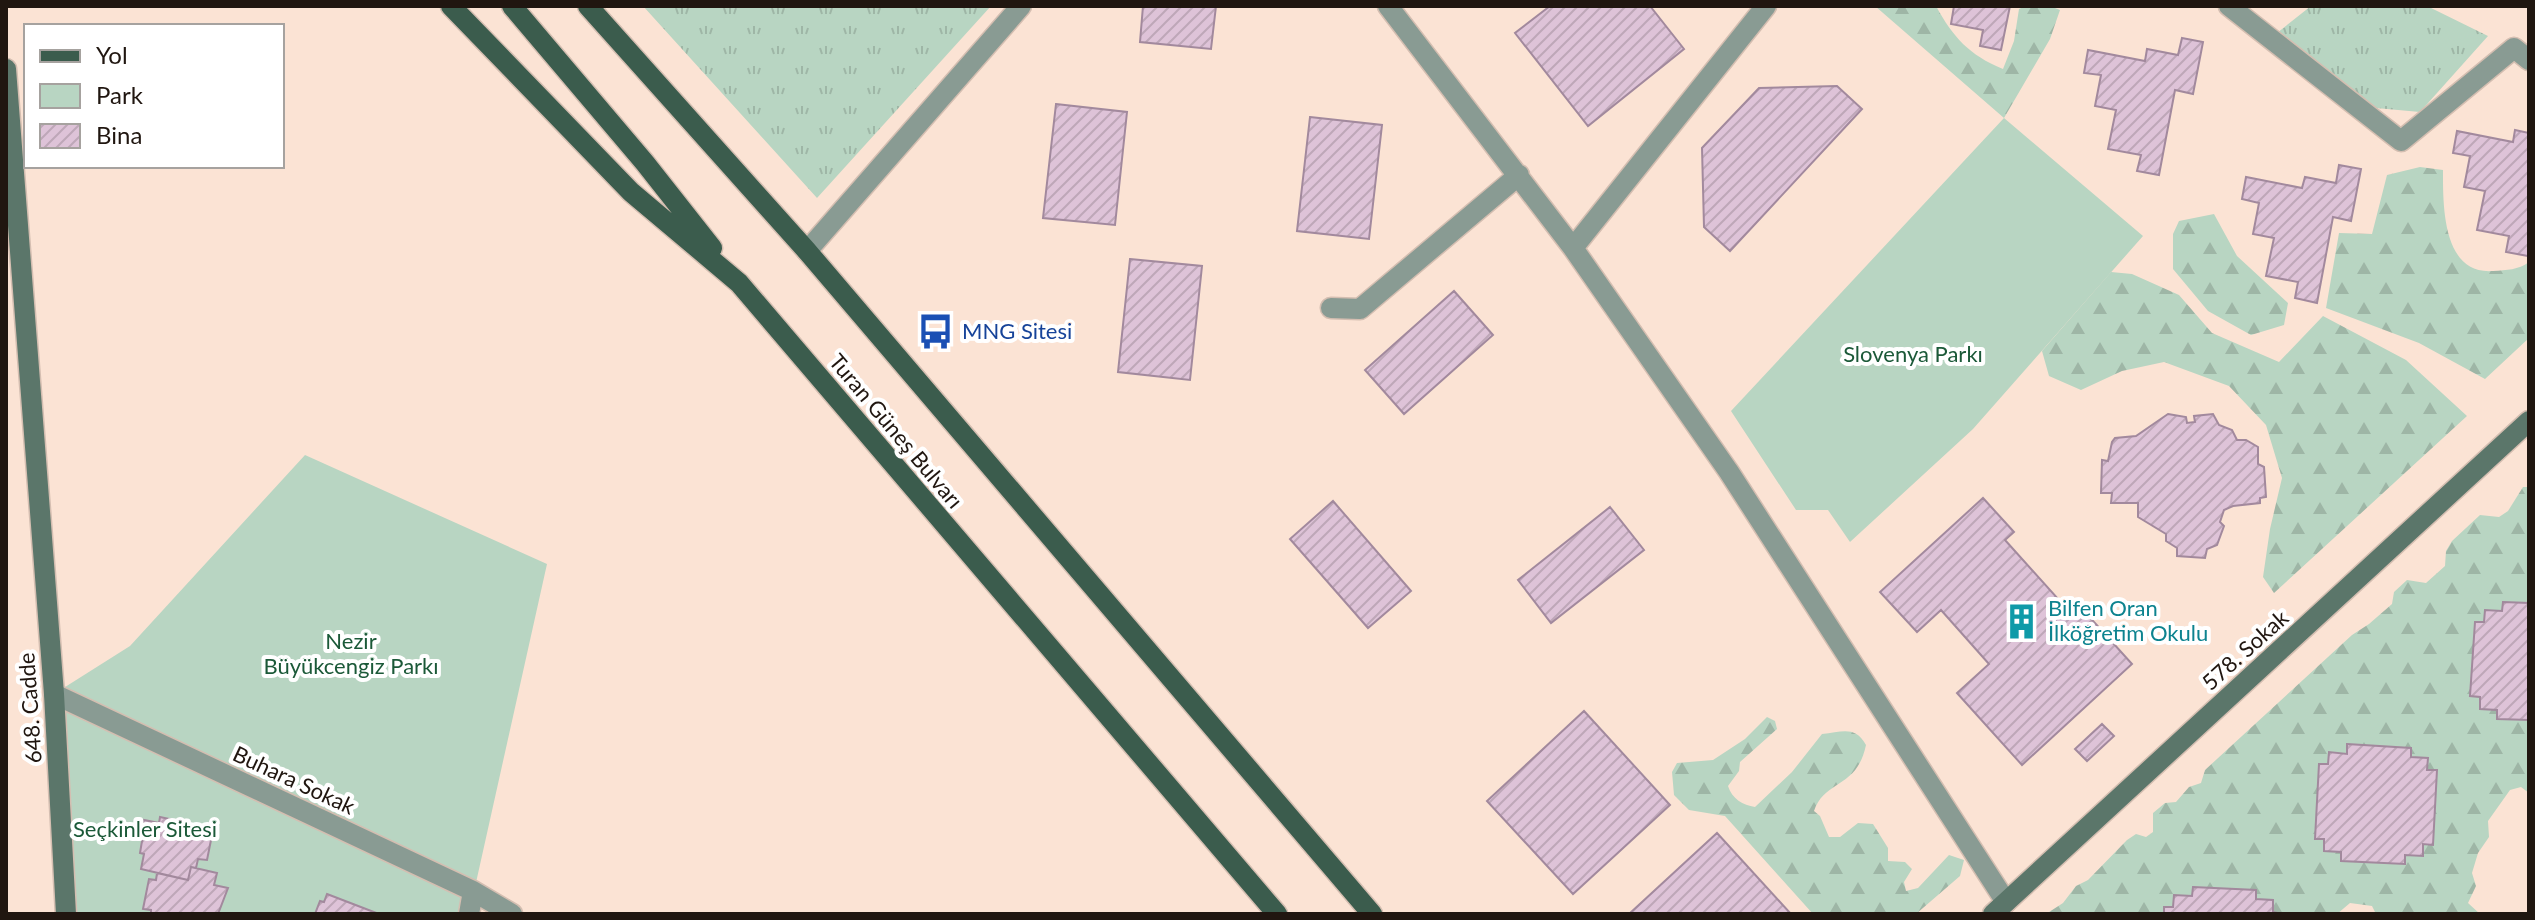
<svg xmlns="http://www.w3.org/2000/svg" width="2535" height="920" font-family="Lato,sans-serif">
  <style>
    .grass { fill: url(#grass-tufts) }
    .forest { fill: url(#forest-firs) }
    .green { fill: #b8d5c2 }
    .building { fill: url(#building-hatch); stroke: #a2899d; stroke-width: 2 }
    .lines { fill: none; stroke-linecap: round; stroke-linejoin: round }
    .street-casing { stroke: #d4beb1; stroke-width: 23 }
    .secondary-casing { stroke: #d4beb1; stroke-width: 23 }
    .primary-casing { stroke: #d4beb1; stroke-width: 23 }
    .street { stroke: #899b93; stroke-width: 20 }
    .secondary { stroke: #5b766a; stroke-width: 20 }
    .primary { stroke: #3b5c4d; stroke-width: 20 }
    .labels { text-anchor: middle; stroke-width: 8; stroke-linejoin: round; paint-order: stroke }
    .transit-label { font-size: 22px; fill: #164399; stroke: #fff; text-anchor: start }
    .park-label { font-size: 22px; fill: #1b5938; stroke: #fff }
    .street-label { font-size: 22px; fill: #201610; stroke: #fff }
    .culture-label { font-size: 22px; fill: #0d838f; stroke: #fff; text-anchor: start }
  </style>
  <defs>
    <pattern id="grass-tufts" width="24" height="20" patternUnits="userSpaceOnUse" patternTransform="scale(2)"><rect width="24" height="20" fill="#b8d5c2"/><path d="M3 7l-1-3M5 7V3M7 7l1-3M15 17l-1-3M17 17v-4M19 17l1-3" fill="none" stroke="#9eb6a6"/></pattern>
    <pattern id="forest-firs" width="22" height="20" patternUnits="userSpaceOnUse" patternTransform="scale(2)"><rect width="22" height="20" fill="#b8d5c2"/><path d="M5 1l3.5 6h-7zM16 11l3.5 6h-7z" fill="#9eb6a6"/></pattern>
    <pattern id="building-hatch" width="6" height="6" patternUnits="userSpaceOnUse" patternTransform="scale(2)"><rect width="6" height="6" fill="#dec3d8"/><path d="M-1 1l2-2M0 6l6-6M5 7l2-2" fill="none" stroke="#bea7b8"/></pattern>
  </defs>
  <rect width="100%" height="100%" fill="#fbe3d4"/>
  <path class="grass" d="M643 6H991L817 198Z
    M2311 6H2427L2488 36 2420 112 2376 108 2277 33Z"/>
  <path class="forest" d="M1875 6H1936C1953 37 1969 55 2003 69L2014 41 2019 9C2030 3 2049 5 2060 10L2050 39 2004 118Z
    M2420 167 2443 170C2443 205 2442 275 2493 271 2507 270 2518 270 2529 262V338L2485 379 2419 343 2326 308 2339 233 2372 234 2387 175Z
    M2214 214 2237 256 2288 303 2284 325 2251 335 2208 311 2173 269V234L2179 221Z
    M2111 272 2132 274 2179 295 2212 333 2279 362 2323 316 2406 360 2467 416 2274 593 2263 577 2270 529 2282 478 2266 425 2229 386 2164 362 2122 371 2081 390 2049 376 2042 351Z
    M2523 487H2529V793L2521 787 2510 790 2488 821 2489 837 2478 853 2472 873 2476 886 2468 903 2480 914H2376L2372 906 2350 903 2337 914H2046L2063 903 2076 886 2088 880 2127 840 2136 834 2146 837 2153 832V813L2165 803 2176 802 2189 787 2201 783 2205 770 2352 635 2369 624 2392 604 2394 592 2407 580 2426 583 2445 566 2446 551 2452 541 2480 515 2499 517 2508 511Z
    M1767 717 1775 721 1777 729 1740 762 1739 771 1728 786C1732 799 1743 805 1755 807L1792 772 1822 734C1842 732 1855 725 1866 745 1857 789 1825 779 1814 811L1820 816 1829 837H1840L1858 823 1873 824 1888 848V861L1905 862 1912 869 1904 882 1906 891 1918 888 1949 855 1964 860 1960 876 1916 914H1813L1725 816 1689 810 1674 795 1672 772 1677 763 1713 760 1745 739Z"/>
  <path class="green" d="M2004 118 2143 236 1973 429 1850 542 1828 510H1796L1731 411Z
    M305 455 547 564 469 914H66L54 694 130 646Z"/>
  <path class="building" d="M1143 6H1216L1211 49 1140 42Z
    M1550 6H1650L1684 49 1588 126 1515 33Z
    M1954 6H2010L2001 50 1980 46 1983 30 1951 24Z
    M2182 38 2203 42 2193 94 2175 90 2159 175 2137 171 2141 155 2108 149 2116 110 2095 106 2101 75 2084 73 2088 50 2145 61 2147 49 2178 55Z
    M1837 86 1862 109 1730 251 1704 227 1702 148 1759 88Z
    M1056 104 1127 112 1115 225 1043 218Z
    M1310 117 1382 125 1369 239 1297 231Z
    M2515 130 2529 133 2528 256 2506 252 2509 236 2477 230 2485 191 2464 187 2470 156 2453 153 2457 131 2513 142Z
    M2339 165 2361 169 2351 221 2333 217 2317 303 2295 298 2298 282 2266 276 2274 238 2253 234 2259 203 2242 199 2246 177 2302 188 2305 177 2336 183Z
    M1130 259 1202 266 1190 380 1118 372Z
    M1454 291 1493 335 1404 414 1365 370Z
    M2168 414 2186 417 2187 423 2195 422 2194 416 2213 414 2219 425 2232 430 2237 440H2246L2258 447V464L2264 467 2266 497 2260 498V503L2233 506 2224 510 2220 522 2224 526 2217 545 2207 549 2205 558 2177 556V548L2166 541V534L2138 517V503H2111L2112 493H2101L2102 460 2108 461 2112 442 2115 438 2136 436Z
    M1983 498 2014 532 2005 540 2067 609 2076 602 2132 664 2022 765 1957 693 1989 664 1941 610 1917 632 1880 592Z
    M1333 501 1411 591 1368 628 1290 539Z
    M1610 507 1644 550 1551 623 1518 580Z
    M2503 602 2529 603V720L2497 719V710L2480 709V697L2470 696 2475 622H2484L2485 610 2502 611Z
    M1584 711 1670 805 1573 894 1487 801Z
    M2102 724 2114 736 2087 761 2075 749Z
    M2347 744 2411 748V757L2428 758 2427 770H2437L2433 845 2423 844V856L2405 855V864L2341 861V852L2324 851V839H2315L2319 764H2328L2329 752 2347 754Z
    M160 817 206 827 203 839 211 840 207 860 198 859 196 868 191 867 188 880 141 869 144 854 140 853 143 835 140 834 144 820 159 823Z
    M1717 833 1791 914H1629Z
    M191 867 217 873 214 885 228 888 218 914H151V910L143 909 149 879 156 880 157 873 188 880Z
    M2193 887 2256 890V899L2273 900V912L2282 914H2164V907H2173L2174 895 2192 896Z
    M327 894 379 914H315L320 901 324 902Z"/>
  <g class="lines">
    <defs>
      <path id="street" d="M1388 6 1573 248 1729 472 2006 902
        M2229 6 2401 141 2514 48 2529 60
        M1573 248 1766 6
        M807 251 1021 6
        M1331 308 1360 309 1519 175
        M54 694 473 891 512 914
        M469 914 473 891"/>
      <path id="secondary" d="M6 69 54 694 66 914
        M1993 914 2529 421"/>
      <path id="primary" d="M451 6 631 192 739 283 1277 914
        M512 6 645 163 712 248
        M588 6 807 251 1372 914"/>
    </defs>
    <use href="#street" class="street-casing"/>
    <use href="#secondary" class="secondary-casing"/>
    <use href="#primary" class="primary-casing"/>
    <use href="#street" class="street"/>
    <use href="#secondary" class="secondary"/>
    <use href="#primary" class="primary"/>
  </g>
  <defs>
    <symbol id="bus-bare" viewBox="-9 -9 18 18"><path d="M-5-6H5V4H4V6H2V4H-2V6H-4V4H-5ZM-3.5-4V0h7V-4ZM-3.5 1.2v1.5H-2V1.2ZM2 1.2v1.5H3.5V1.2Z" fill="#1a4fb4" stroke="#fff" stroke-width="2.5" paint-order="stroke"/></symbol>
    <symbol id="building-bare" viewBox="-9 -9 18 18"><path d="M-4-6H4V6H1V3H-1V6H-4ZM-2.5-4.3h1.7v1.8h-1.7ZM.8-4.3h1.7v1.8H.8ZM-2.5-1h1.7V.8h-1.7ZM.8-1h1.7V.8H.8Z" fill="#0f9aa8" stroke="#fff" stroke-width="2.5" paint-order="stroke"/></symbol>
  </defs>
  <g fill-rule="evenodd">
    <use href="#bus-bare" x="910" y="306" width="51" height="51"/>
    <use href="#building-bare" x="1996" y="596" width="51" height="51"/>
  </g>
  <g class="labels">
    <g class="transit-label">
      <text x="962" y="339">MNG Sitesi</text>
    </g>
    <g class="park-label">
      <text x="1913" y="362">Slovenya Parkı</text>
      <text x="351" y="649">Nezir<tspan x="351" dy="25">Büyükcengiz Parkı</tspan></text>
      <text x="145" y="837">Seçkinler Sitesi</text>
    </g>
    <g class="street-label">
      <text transform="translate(896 431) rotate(50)" y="8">Turan Güneş Bulvarı</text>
      <text transform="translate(2245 650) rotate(-42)" y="8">578. Sokak</text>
      <text transform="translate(30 708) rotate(-94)" y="8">648. Cadde</text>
      <text transform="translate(294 780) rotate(25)" y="8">Buhara Sokak</text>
    </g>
    <g class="culture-label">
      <text x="2048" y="616">Bilfen Oran<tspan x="2048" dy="25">İlköğretim Okulu</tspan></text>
    </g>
  </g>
  <rect width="2535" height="920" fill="none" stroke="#201610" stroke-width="16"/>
  <rect x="24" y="24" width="260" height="144" fill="#ffffff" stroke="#a6a29f" stroke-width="2"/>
  <rect x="40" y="50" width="40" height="12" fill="#3b5c4d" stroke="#a6a29f" stroke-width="2"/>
  <text x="96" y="64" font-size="24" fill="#201610">Yol</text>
  <rect x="40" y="84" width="40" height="24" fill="#b8d5c2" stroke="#a6a29f" stroke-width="2"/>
  <text x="96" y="104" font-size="24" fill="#201610">Park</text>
  <rect x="40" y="124" width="40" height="24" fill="url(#building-hatch)" stroke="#a6a29f" stroke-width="2"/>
  <text x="96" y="144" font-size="24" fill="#201610">Bina</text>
</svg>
